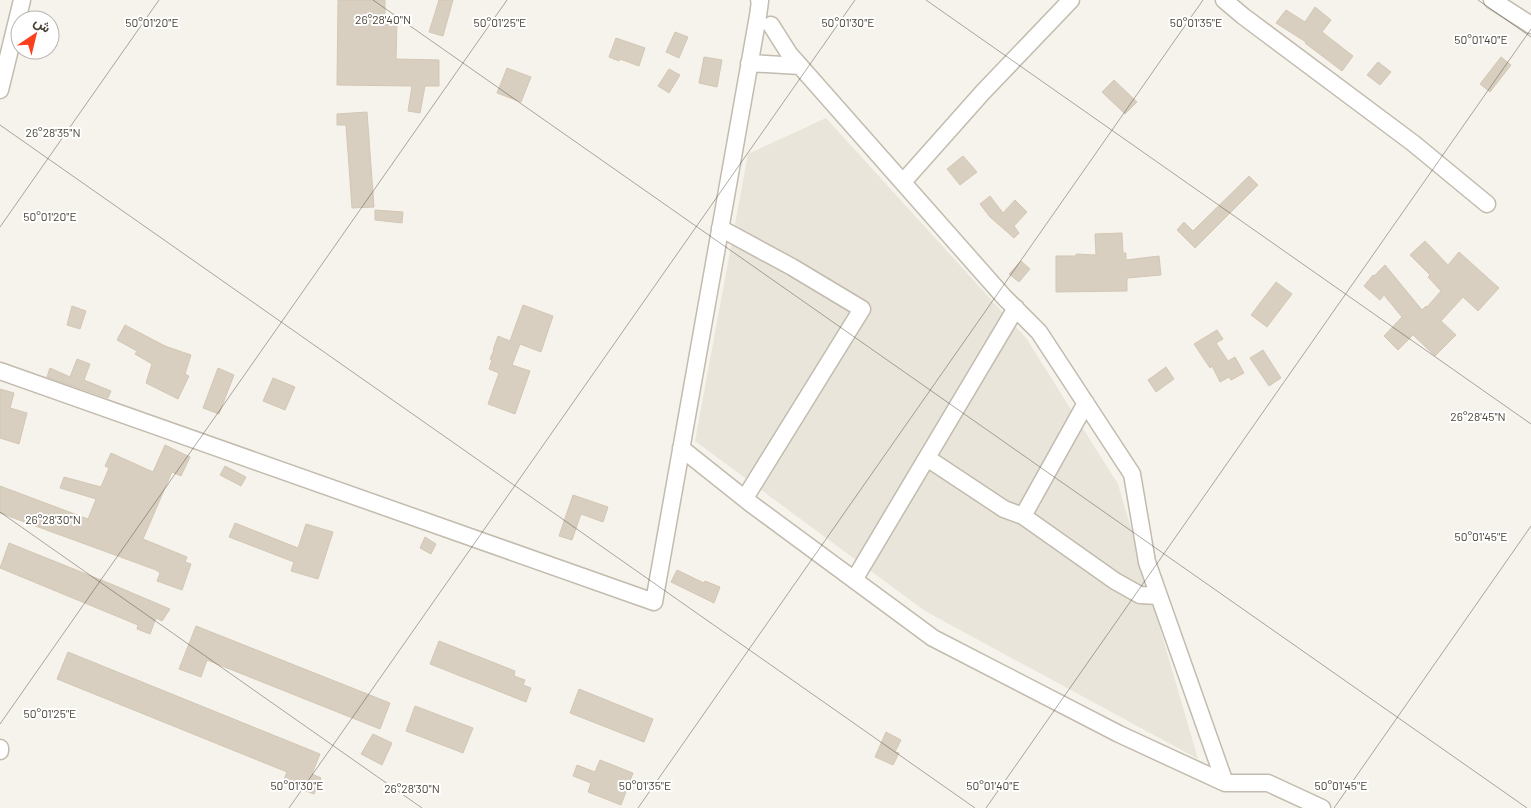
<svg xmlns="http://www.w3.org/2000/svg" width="1531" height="808" font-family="Barlow,Vazirmatn,sans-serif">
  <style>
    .residential { fill: #eae5da }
    .building { fill: #d8cfc1; stroke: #d3c7b4 }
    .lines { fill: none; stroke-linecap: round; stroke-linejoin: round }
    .minor-casing { stroke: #c2bbae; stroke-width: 19 }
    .minor { stroke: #fff; stroke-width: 16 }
    .ticks { fill: none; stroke: #4b4439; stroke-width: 1; stroke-opacity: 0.45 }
    .ticks-label { font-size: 12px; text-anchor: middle; fill: #4b4439; stroke: #fff; stroke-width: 4; stroke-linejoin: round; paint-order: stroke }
  </style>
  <rect width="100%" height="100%" fill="#f6f3ec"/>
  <path class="residential" d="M826 118 1026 338 1118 484 1198 759 925 611 695 441 748 154Z"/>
  <path class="building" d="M338 0H385V22H397L396 59 439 60V86H425L420 113 408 111 412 86 337 85Z
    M439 0H453L443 36 429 32Z
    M1315 7 1331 20 1322 32 1353 56 1342 71 1305 43 1306 42 1276 23 1286 10 1305 22Z
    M675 32 688 37 679 58 666 52Z
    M616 38 645 48 639 66 620 59 619 61 609 57Z
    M704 57 722 60 717 87 699 83Z
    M1501 57 1511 65 1490 92 1480 84Z
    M1378 62 1391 72 1380 85 1367 75Z
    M507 68 531 77 521 102 497 93Z
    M669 69 680 75 669 93 658 86Z
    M1114 80 1137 102 1125 114 1102 92Z
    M367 112 374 207 352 208 346 125H337V114Z
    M963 156 977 172 960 185 947 169Z
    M1249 176 1258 185 1195 248 1177 230 1184 222 1193 231Z
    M990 196 1003 213 1015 200 1027 212 1014 226 1019 233 1014 238 990 217 980 204Z
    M375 210 403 212 402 223 375 220Z
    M1122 233 1123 253H1126V260L1159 256 1161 275 1127 278V291L1056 292V256H1076V254L1096 255 1095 234Z
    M1425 241 1448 265 1459 252 1499 288 1478 311 1463 297 1441 321 1456 335 1435 356 1413 335 1398 350 1384 336 1402 317 1384 295 1380 300 1364 286 1373 275 1374 276 1385 265 1422 310 1426 306 1427 307 1441 291 1428 277 1430 275 1410 255Z
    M1021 261 1030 269 1019 282 1009 274Z
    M1276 282 1292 294 1267 327 1251 315Z
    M523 305 553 316 541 352 520 344 512 365 530 371 515 414 488 404 499 373 489 369 492 360 490 359 494 350H493L498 336 510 341Z
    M72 306 86 311 80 329 67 325Z
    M125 325 165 346 191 355 185 374 189 376 178 399 146 383 152 364 135 354 137 351 117 340Z
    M1217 330 1223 339 1216 343 1228 361 1235 357 1244 373 1231 380 1229 377 1220 382 1212 366 1210 368 1194 344Z
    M1263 350 1281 378 1269 386 1250 358Z
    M77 359 90 364 84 380 111 391 108 398 47 377 50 368 70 377Z
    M1166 367 1174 379 1156 392 1148 380Z
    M218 368 234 375 219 414 203 408Z
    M273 378 295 387 285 410 263 401Z
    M0 389 14 393 10 408 27 413 19 444 0 438Z
    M165 445 190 457 181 476 172 472 143 539 187 557 185 562 191 564 182 590 157 581 160 573 156 570 0 513V486L88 519 96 499 60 488 64 477 101 487 109 468 105 466 111 453 153 472Z
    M225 466 246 477 241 486 220 475Z
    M573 495 608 507 603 522 581 514 572 540 559 536Z
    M235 523 298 548 306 524 333 532 318 579 291 571 294 562 229 537Z
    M425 537 436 544 431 554 420 548Z
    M9 543 111 584 170 609 162 621 156 618 150 634 137 629 138 625 0 568Z
    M677 570 704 583 705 581 720 587 714 603 671 582Z
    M196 626 390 703 380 729 207 660 201 677 179 669Z
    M439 641 515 671 514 676 525 680 523 685 531 688 526 702 430 664Z
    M68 652 320 754 312 774 321 778 314 794 283 782 287 772 57 679Z
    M579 689 653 719 644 742 570 713Z
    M415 706 473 728 463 753 406 731Z
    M886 732 901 740 895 752 899 753 893 765 875 757Z
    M373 734 392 743 382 765 361 754Z
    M600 760 633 773 621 805 588 792 591 783 573 776 577 765 595 772Z"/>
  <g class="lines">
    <defs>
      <path id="minor" d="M1224 0 1243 16 1413 143 1487 204
        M1492 0 1531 25
        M771 25 790 55 800 66
        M749 63 800 66 1004 297 1039 332 1132 474 1147 562 1225 783
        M0 90 22 0
        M903 182 983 92 1071 0
        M720 228 792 267 862 309 745 498
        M0 371 654 602 758 16 760 1 759 0
        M681 448 750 503 933 638 1119 734 1225 783H1268L1322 808
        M927 458 1004 509 1023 516 1115 581 1140 595 1159 596
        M1023 516 1086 403
        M854 580 1016 308
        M0 748V751"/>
    </defs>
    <use href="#minor" class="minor-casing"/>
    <use href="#minor" class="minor"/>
  </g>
  <path class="ticks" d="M373 0 1527 808M926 0 1531 424M1478 0 1531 37M0 125 975 808M0 227 159 0M0 512 422 808M0 724 507 0M289 808 855 0M638 808 1203 0M986 808 1531 29M1334 808 1531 526"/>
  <g class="ticks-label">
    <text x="383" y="24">26°28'40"N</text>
    <text x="152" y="27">50°01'20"E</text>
    <text x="500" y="27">50°01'25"E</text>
    <text x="848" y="27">50°01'30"E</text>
    <text x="1196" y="27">50°01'35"E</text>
    <text x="1481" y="44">50°01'40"E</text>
    <text x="53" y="137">26°28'35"N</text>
    <text x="50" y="221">50°01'20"E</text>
    <text x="1478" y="421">26°28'45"N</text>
    <text x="53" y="524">26°28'30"N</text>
    <text x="1481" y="541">50°01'45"E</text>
    <text x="50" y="718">50°01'25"E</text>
    <text x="297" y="790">50°01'30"E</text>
    <text x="645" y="790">50°01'35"E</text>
    <text x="993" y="790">50°01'40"E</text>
    <text x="1341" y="790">50°01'45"E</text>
    <text x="412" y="793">26°28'30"N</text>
  </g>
  <g transform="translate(35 35) rotate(35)"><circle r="24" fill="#ffffff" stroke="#b7b4b0"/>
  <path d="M0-4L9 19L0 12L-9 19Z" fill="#fc3f1d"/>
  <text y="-8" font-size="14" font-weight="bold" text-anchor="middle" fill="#4b4439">ش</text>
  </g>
</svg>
